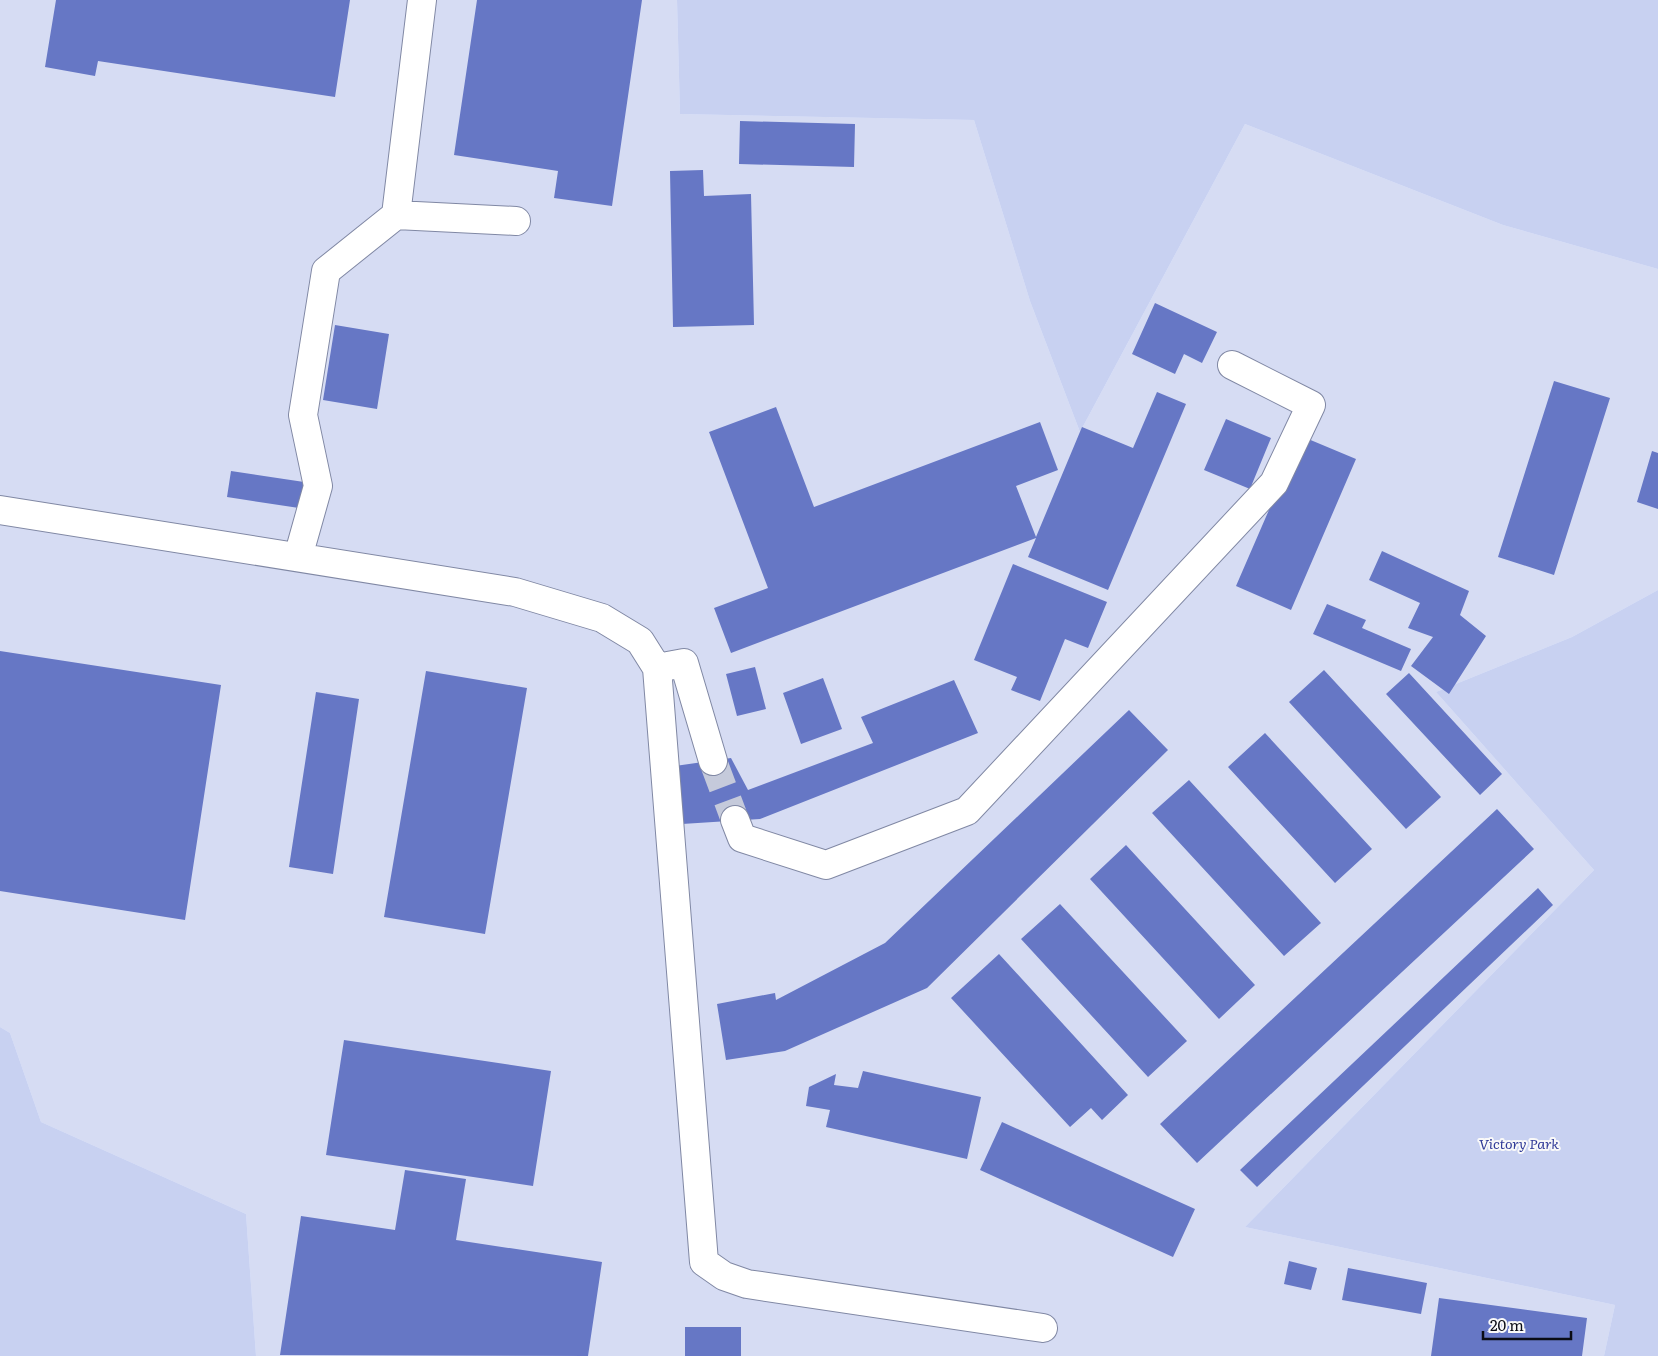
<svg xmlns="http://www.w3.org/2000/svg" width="1658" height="1356" font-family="Literata,serif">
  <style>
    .built { fill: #d6dcf3 }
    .green { fill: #c8d1f1 }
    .building { fill: #6677c5 }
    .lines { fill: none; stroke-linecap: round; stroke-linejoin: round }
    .minor-tunnel { stroke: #c5cadb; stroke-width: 28; stroke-dasharray: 28 14; stroke-linecap: butt }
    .minor-casing { stroke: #8088a4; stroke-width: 30 }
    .minor { stroke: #fff; stroke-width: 28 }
    .labels { text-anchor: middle; stroke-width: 4; stroke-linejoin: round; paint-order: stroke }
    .park-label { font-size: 14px; font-style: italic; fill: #313b98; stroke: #f9f9f9 }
  </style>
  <rect width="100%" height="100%" fill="#e6ecfe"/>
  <path class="built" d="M0 0H677L680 114 974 120 1030 301 1080 432 1245 124 1503 225 1658 269V590L1572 637 1436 692 1594 870 1245 1227 1615 1305 1604 1356H256L246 1214 41 1122 10 1033 0 1027Z"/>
  <path class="green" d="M677 0H1658V269L1503 225 1245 124 1080 432 1030 301 974 120 680 114Z
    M1658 590V1356H1604L1615 1305 1245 1227 1594 870 1436 692 1572 637Z
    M0 1027 10 1033 41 1122 246 1214 256 1356H0Z"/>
  <path class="building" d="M56 0H350L335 97 98 61 95 76 45 67Z
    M477 0H642L612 206 554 198 558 171 454 155Z
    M740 121 855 124 854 167 739 164Z
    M703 170 704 196 751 194 754 325 673 327 670 171Z
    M1155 303 1217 332 1202 363 1184 354 1175 374 1132 354Z
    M335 325 389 334 377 409 323 400Z
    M1554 381 1610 398 1554 575 1498 557Z
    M1157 392 1186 404 1108 590 1028 557 1036 538 731 653 714 608 768 588 709 432 776 407 814 507 1040 422 1058 470 1016 486 1036 537 1082 427 1133 448Z
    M1226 419 1271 438 1250 489 1204 470Z
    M1301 436 1356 459 1291 610 1236 586Z
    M1652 451 1658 453V509L1637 502Z
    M231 471 304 482 299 508 227 497Z
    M1382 551 1469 591 1460 615 1486 636 1449 694 1411 666 1433 637 1408 628 1420 603 1369 580Z
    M1013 564 1107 602 1088 648 1065 639 1040 701 1011 690 1017 677 974 660Z
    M1327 604 1366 620 1362 628 1411 649 1401 671 1313 634Z
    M0 651 221 685 185 920 0 891Z
    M755 667 766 709 737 716 726 674Z
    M1324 670 1441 797 1406 829 1289 702Z
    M426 671 527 688 485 934 384 917Z
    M1409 673 1502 774 1480 795 1386 694Z
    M823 678 842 729 801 744 783 693Z
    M954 680 978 733 760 819 682 824 675 766 731 758 748 790 873 743 861 717Z
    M316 692 359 699 333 874 289 867Z
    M1129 710 1168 750 927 988 785 1051 726 1060 717 1004 775 993 776 1000 885 943Z
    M1265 733 1372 849 1335 883 1228 767Z
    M1189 780 1321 923 1284 956 1152 813Z
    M1497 809 1534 849 1197 1163 1160 1124Z
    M1126 845 1255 985 1219 1019 1090 879Z
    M1538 888 1553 905 1257 1187 1240 1170Z
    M1060 904 1187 1041 1148 1077 1021 939Z
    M999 954 1128 1095 1102 1120 1091 1108 1070 1127 951 998Z
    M344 1040 551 1071 533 1186 326 1155Z
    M863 1071 981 1097 967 1159 826 1127 830 1110 806 1106 809 1087 836 1074 834 1085 858 1088Z
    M1002 1122 1195 1209 1173 1257 980 1170Z
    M405 1170 466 1179 456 1240 602 1262 588 1356 280 1355 301 1216 395 1230Z
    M1289 1261 1317 1268 1311 1290 1284 1284Z
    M1348 1268 1427 1283 1421 1314 1342 1300Z
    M1439 1298 1587 1318 1582 1356H1431Z
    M685 1327H741V1356H685Z"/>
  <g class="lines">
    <path class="minor-tunnel" d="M713 761 735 820"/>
    <defs>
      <path id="minor" d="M422 0 396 215 516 221
        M0 510 515 592 602 618 640 641 657 668 704 1262 724 1276 747 1284 1043 1328
        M298 557 318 486 303 415 326 271 396 215
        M657 668 684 663 713 761
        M735 820 742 838 826 865 967 811 1274 483 1311 405 1232 365"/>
    </defs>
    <use href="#minor" class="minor-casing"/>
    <use href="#minor" class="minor"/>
  </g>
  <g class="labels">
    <g class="park-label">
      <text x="1519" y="1149">Victory Park</text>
    </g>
  </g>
  <path d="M1483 1331v8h88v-8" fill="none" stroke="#0a0c16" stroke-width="2.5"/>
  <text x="1490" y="1331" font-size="15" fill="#0a0c16" stroke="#f9f9f9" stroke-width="4" paint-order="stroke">20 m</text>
</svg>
